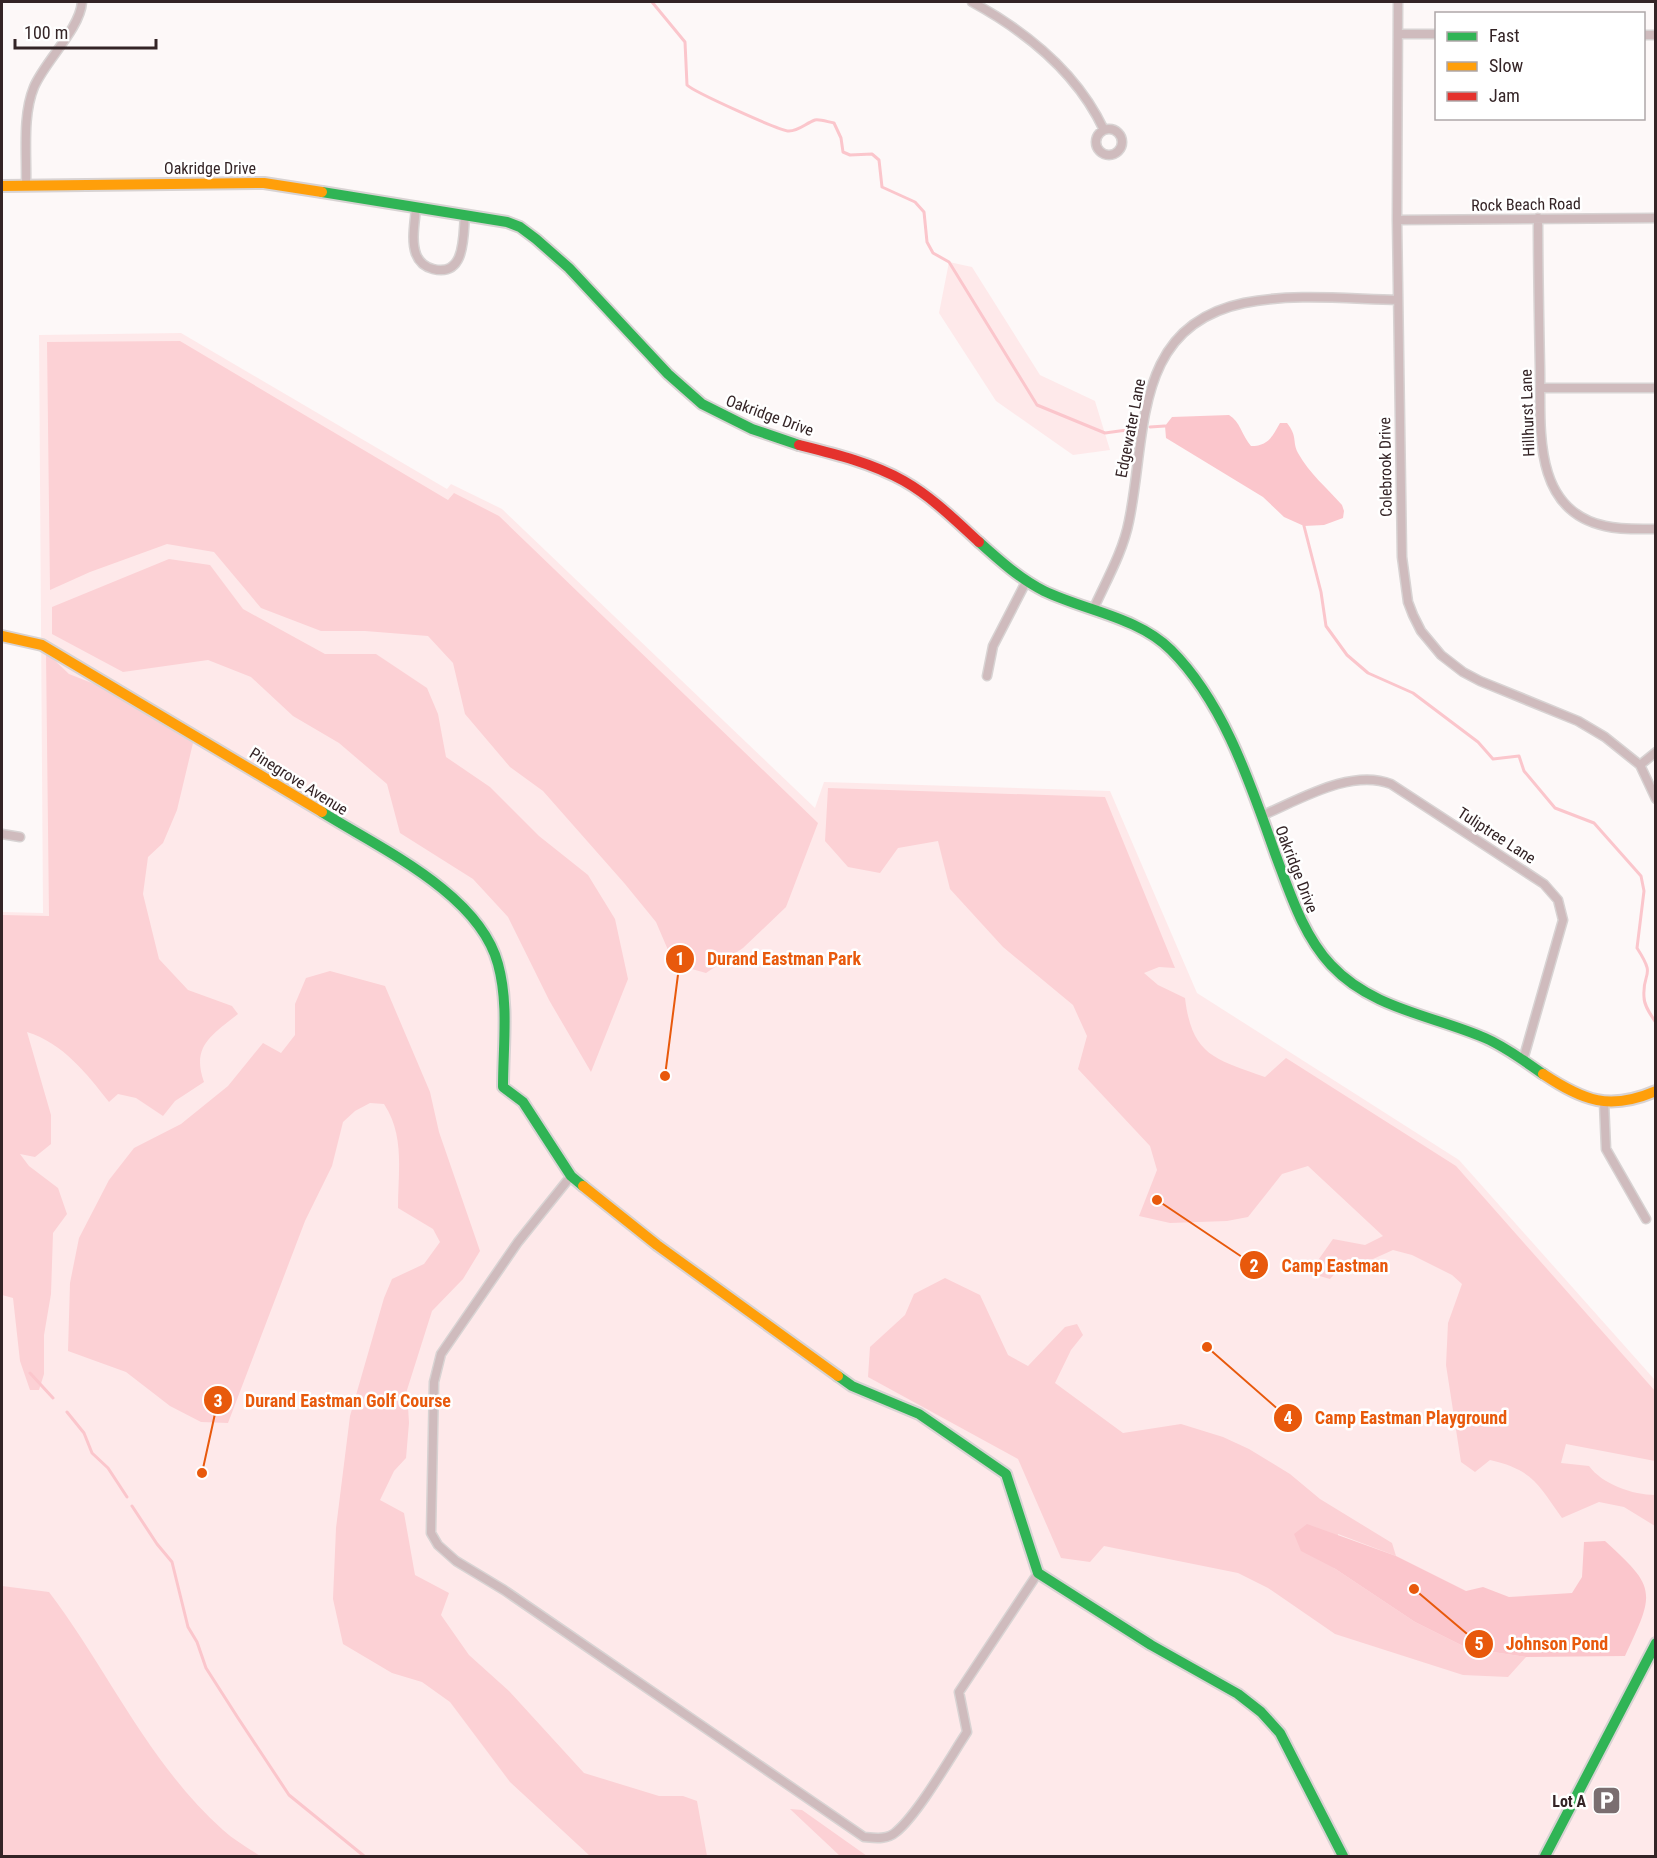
<svg xmlns="http://www.w3.org/2000/svg" width="1657" height="1858" font-family="'Roboto Condensed',sans-serif">
  <style>
    .green { fill: #fee9ea }
    .forest { fill: #fcd1d5 }
    .water { fill: #fbc6cc }
    .lines { fill: none; stroke-linecap: round; stroke-linejoin: round }
    .stream { stroke: #fbc6cc; stroke-width: 3 }
    .street-casing { stroke: #d8d3d3; stroke-width: 11 }
    .fast-casing { stroke: #d8d3d3; stroke-width: 14 }
    .slow-casing { stroke: #d8d3d3; stroke-width: 14 }
    .jam-casing { stroke: #d8d3d3; stroke-width: 14 }
    .street { stroke: #cfbbbd; stroke-width: 8 }
    .fast { stroke: #30b455; stroke-width: 10 }
    .slow { stroke: #ff9f0a; stroke-width: 10 }
    .jam { stroke: #e5322d; stroke-width: 10 }
    .labels { text-anchor: middle; stroke-width: 5; stroke-linejoin: round; paint-order: stroke }
    .street-label { font-size: 16px; fill: #342426; stroke: #fff }
    .poi-label { font-size: 16px; font-weight: bold; fill: #342426; stroke: #fff; text-anchor: end }
    .leader { fill: none; stroke: #e8590c; stroke-width: 2 }
    .callout-dot { fill: #e8590c; stroke: #fff; stroke-width: 2 }
    .mark-label { font-size: 18px; text-anchor: middle; font-weight: bold; fill: #fff }
    .callout-label { font-size: 18px; text-anchor: middle; font-weight: bold; fill: #e8590c; stroke: #fff; stroke-width: 5; stroke-linejoin: round; paint-order: stroke }
  </style>
  <rect width="100%" height="100%" fill="#fdf8f8"/>
  <path class="green" d="M949 262 972 267 1040 375 1095 401 1110 450 1073 455 996 401 939 313Z
    M181 333 447 489 451 484 502 509 815 808 824 782 1110 791 1197 993 1459 1160 1655 1380V1856H2V912L43 913 39 335Z"/>
  <path class="forest" d="M180 341 448 500 454 493 499 516 818 823 786 907 743 948 706 973 674 964 656 922 625 884 543 791 510 767 465 714 453 663 428 636 365 631H321L261 608 214 552 167 544 90 572 50 590 47 342Z
    M169 559 210 565 243 609 325 654H376L427 688 438 714 446 757 490 787 539 836 588 875 615 919 628 979 591 1072 549 1000 508 917 473 879 400 833 387 784 339 743 293 716 251 677 208 660 123 672 52 634V607Z
    M46 652 69 674 97 685 193 743 177 810 163 843 148 857 143 894 159 959 188 990 232 1006 238 1014C212 1035 191 1046 204 1082L175 1101 163 1116 136 1098 118 1094 109 1102C87 1074 63 1043 27 1032L51 1115V1144L35 1157 20 1154 29 1166 58 1188 67 1214 53 1233 51 1294 44 1335V1374L39 1390H30L20 1361 13 1298 2 1295V915L49 916Z
    M828 788 1105 797 1175 968 1159 967 1144 973 1158 985 1185 998C1192 1056 1215 1059 1265 1077L1286 1058 1456 1166 1655 1391V1461L1566 1444 1561 1463 1589 1466C1602 1484 1633 1495 1655 1495V1526L1624 1507 1599 1502 1562 1518C1538 1484 1533 1470 1490 1460L1475 1472 1461 1462 1446 1365 1448 1323 1462 1284 1452 1275 1412 1255 1393 1250 1373 1259H1348L1330 1279 1309 1273 1333 1239 1365 1245 1383 1236 1308 1166 1282 1174 1248 1217 1227 1221 1170 1223 1139 1216 1157 1170 1150 1146 1078 1069 1087 1036 1073 1005 1003 947 950 889 938 841 898 848 880 873 848 867 825 841Z
    M330 971 385 986 430 1092 439 1132 480 1251 463 1279 432 1311 407 1390 409 1423 406 1458 394 1471 380 1500 404 1513 415 1575 449 1593 441 1615 469 1655 509 1691 584 1773 659 1796H683L697 1801 707 1856H590L510 1782 450 1702 422 1682 392 1673 343 1644 333 1599 336 1528 350 1416 384 1298 392 1279 424 1264 440 1242 433 1229 398 1208C398 1171 405 1136 384 1104L370 1103 355 1111 343 1122 332 1166 305 1221 228 1423 201 1422 170 1406 126 1372 68 1351 70 1283 79 1238 109 1180 134 1148 181 1124 228 1086 263 1043 281 1053 295 1035V1004L306 978Z
    M945 1278 980 1295 1008 1355 1028 1366 1065 1327 1077 1324 1083 1335 1071 1350 1055 1383 1123 1433 1181 1424 1223 1437 1249 1449 1290 1474 1320 1499 1392 1543 1396 1556 1338 1534 1334 1568 1415 1622 1467 1648 1526 1657 1508 1677 1463 1675 1335 1634 1268 1588 1238 1573 1104 1546 1090 1562 1061 1558 1018 1459 868 1377 870 1347 905 1315 914 1294Z
    M2 1586 49 1592C108 1670 149 1764 223 1830 234 1840 248 1848 260 1856H2Z
    M790 1809 802 1810 867 1856H840Z"/>
  <path class="water" d="M1229 415C1240 421 1242 436 1251 446 1268 446 1272 437 1280 423H1287C1298 437 1292 441 1298 453 1309 473 1327 488 1342 505L1344 511 1343 518 1324 525 1304 526 1284 517 1263 497 1166 438 1165 426 1172 417Z
    M1307 1524 1396 1556 1466 1591 1483 1587 1509 1597 1572 1593 1582 1577 1584 1542 1605 1541C1657 1588 1655 1592 1625 1656L1526 1657 1467 1648 1415 1622 1334 1568 1301 1551 1294 1534Z"/>
  <g class="lines">
    <path class="stream" d="M652 2 685 42 687 85C694 92 780 131 789 131 799 131 806 123 815 120 820 119 828 122 834 123L841 138 843 152 850 155 872 154 879 160 882 187 915 202 924 212 927 242 933 253 949 262 1037 405 1105 433 1134 429
      M1150 427 1165 426
      M1304 526 1321 592 1326 626 1347 655 1368 673 1413 693 1478 742 1493 759 1519 756 1524 771 1555 808 1594 823 1641 876 1644 891 1637 948C1657 979 1642 970 1644 997 1644 1006 1651 1015 1656 1023
      M30 1373 53 1398
      M67 1412 84 1433 92 1453 108 1468 127 1497
      M132 1506 157 1544 172 1562 188 1627 197 1642 206 1668 238 1718 289 1795 364 1856"/>
    <defs>
      <path id="street" d="M972 2C1027 32 1077 72 1104 130
        M1398 2 1397 220 1402 557 1408 602 1413 615 1421 631 1441 655 1463 672 1480 681 1578 721 1605 737 1640 765 1656 799
        M1398 34H1436
        M1644 35H1656
        M1096 142a13 13 0 1 1 26 0a13 13 0 1 1-26 0Z
        M26 185C27 154 22 116 34 87 45 61 80 29 82 2
        M416 207C415 222 411 240 416 254 419 262 425 267 433 269 466 277 463 236 465 215
        M1538 218C1538 268 1539 319 1540 369 1541 426 1531 510 1605 526 1622 530 1639 529 1656 529
        M1397 220 1656 218
        M1540 388H1656
        M1093 610C1106 581 1123 552 1129 521 1147 435 1132 326 1244 303 1293 293 1348 299 1398 300
        M987 676 993 646 1027 580
        M1640 765 1656 752
        M1261 816C1299 800 1351 768 1391 784L1544 884 1558 900 1563 920 1523 1060
        M2 834 20 837
        M1604 1102 1606 1149 1646 1219
        M571 1176 518 1242 441 1354 434 1382 431 1533 438 1545 456 1561 504 1590 864 1837C875 1838 887 1840 896 1832 918 1814 950 1758 967 1732L959 1692 1038 1573"/>
      <path id="fast" d="M322 192 507 222 520 227 536 239 569 268 668 374 702 404 752 429 799 445
        M979 542C999 560 1020 579 1044 591 1086 611 1138 617 1171 650 1225 704 1251 786 1276 856 1290 893 1303 935 1331 965 1372 1009 1432 1015 1485 1038 1506 1047 1524 1061 1543 1074
        M322 812C379 848 479 893 498 964 509 1004 503 1046 503 1087L523 1102 571 1176 583 1186
        M838 1376 852 1386 919 1414 1006 1474 1038 1573 1151 1645 1238 1694 1261 1712 1280 1733 1343 1856
        M1545 1856 1656 1643"/>
      <path id="slow" d="M2 186 264 183 322 192
        M2 636 42 645 322 812
        M1543 1074C1584 1101 1609 1111 1656 1091
        M583 1186 657 1245 838 1376"/>
      <path id="jam" d="M799 445C835 454 872 463 904 481 932 497 955 520 979 542"/>
    </defs>
    <use href="#street" class="street-casing"/>
    <use href="#fast" class="fast-casing"/>
    <use href="#slow" class="slow-casing"/>
    <use href="#jam" class="jam-casing"/>
    <use href="#street" class="street"/>
    <use href="#fast" class="fast"/>
    <use href="#slow" class="slow"/>
    <use href="#jam" class="jam"/>
  </g>
  <defs>
    <symbol id="parking-square" viewBox="-11 -11 22 22"><rect x="-9" y="-9" width="18" height="18" rx="4" fill="#7a6e70" stroke="#fff"/><path d="M-3.5-5.5H1a3.5 3.5 0 0 1 0 7H-1V5.5H-3.5ZM-1-3.4V-.6H.8a1.4 1.4 0 0 0 0-2.8Z" fill="#fff"/></symbol>
  </defs>
  <g fill-rule="evenodd">
    <use href="#parking-square" x="1590" y="1784" width="33" height="33"/>
  </g>
  <g class="labels">
    <g class="street-label">
      <text x="210" y="174">Oakridge Drive</text>
      <text transform="translate(1526 204) rotate(-1)" y="6">Rock Beach Road</text>
      <text transform="translate(1527 413) rotate(-92)" y="6">Hillhurst Lane</text>
      <text transform="translate(770 415) rotate(20)" y="6">Oakridge Drive</text>
      <text transform="translate(1130 428) rotate(-79)" y="6">Edgewater Lane</text>
      <text transform="translate(1385 467) rotate(-91)" y="6">Colebrook Drive</text>
      <text transform="translate(299 781) rotate(32)" y="6">Pinegrove Avenue</text>
      <text transform="translate(1497 835) rotate(33)" y="6">Tuliptree Lane</text>
      <text transform="translate(1297 869) rotate(69)" y="6">Oakridge Drive</text>
    </g>
    <g class="poi-label">
      <text x="1586" y="1807">Lot A</text>
    </g>
  </g>
  <path class="leader" d="M665 1076L680 959M1157 1200L1254 1265M202 1473L218 1400M1207 1347L1288 1418M1414 1589L1479 1644"/>
  <g class="callout-dot">
    <circle cx="665" cy="1076" r="6"/>
    <circle cx="1157" cy="1200" r="6"/>
    <circle cx="202" cy="1473" r="6"/>
    <circle cx="1207" cy="1347" r="6"/>
    <circle cx="1414" cy="1589" r="6"/>
    <circle cx="680" cy="959" r="15"/>
    <circle cx="1254" cy="1265" r="15"/>
    <circle cx="218" cy="1400" r="15"/>
    <circle cx="1288" cy="1418" r="15"/>
    <circle cx="1479" cy="1644" r="15"/>
  </g>
  <g class="mark-label">
    <text x="680" y="965">1</text>
    <text x="1254" y="1272">2</text>
    <text x="218" y="1407">3</text>
    <text x="1288" y="1424">4</text>
    <text x="1479" y="1650">5</text>
  </g>
  <g class="callout-label">
    <text x="784" y="965">Durand Eastman Park</text>
    <text x="1335" y="1272">Camp Eastman</text>
    <text x="348" y="1407">Durand Eastman Golf Course</text>
    <text x="1411" y="1424">Camp Eastman Playground</text>
    <text x="1557" y="1650">Johnson Pond</text>
  </g>
  <rect width="1657" height="1858" fill="none" stroke="#342426" stroke-width="6"/>
  <rect x="1435" y="12" width="210" height="108" fill="#ffffff" stroke="#aea7a8" stroke-width="1.5"/>
  <rect x="1447" y="32" width="30" height="9" fill="#30b455" stroke="#aea7a8" stroke-width="1.5"/>
  <text x="1489" y="42" font-size="18" fill="#342426">Fast</text>
  <rect x="1447" y="62" width="30" height="9" fill="#ff9f0a" stroke="#aea7a8" stroke-width="1.5"/>
  <text x="1489" y="72" font-size="18" fill="#342426">Slow</text>
  <rect x="1447" y="92" width="30" height="9" fill="#e5322d" stroke="#aea7a8" stroke-width="1.5"/>
  <text x="1489" y="102" font-size="18" fill="#342426">Jam</text>
  <path d="M15 39v9h141v-9" fill="none" stroke="#342426" stroke-width="3"/>
  <text x="24" y="39" font-size="18" fill="#342426" stroke="#ffffff" stroke-width="4.5" paint-order="stroke">100 m</text>
</svg>
